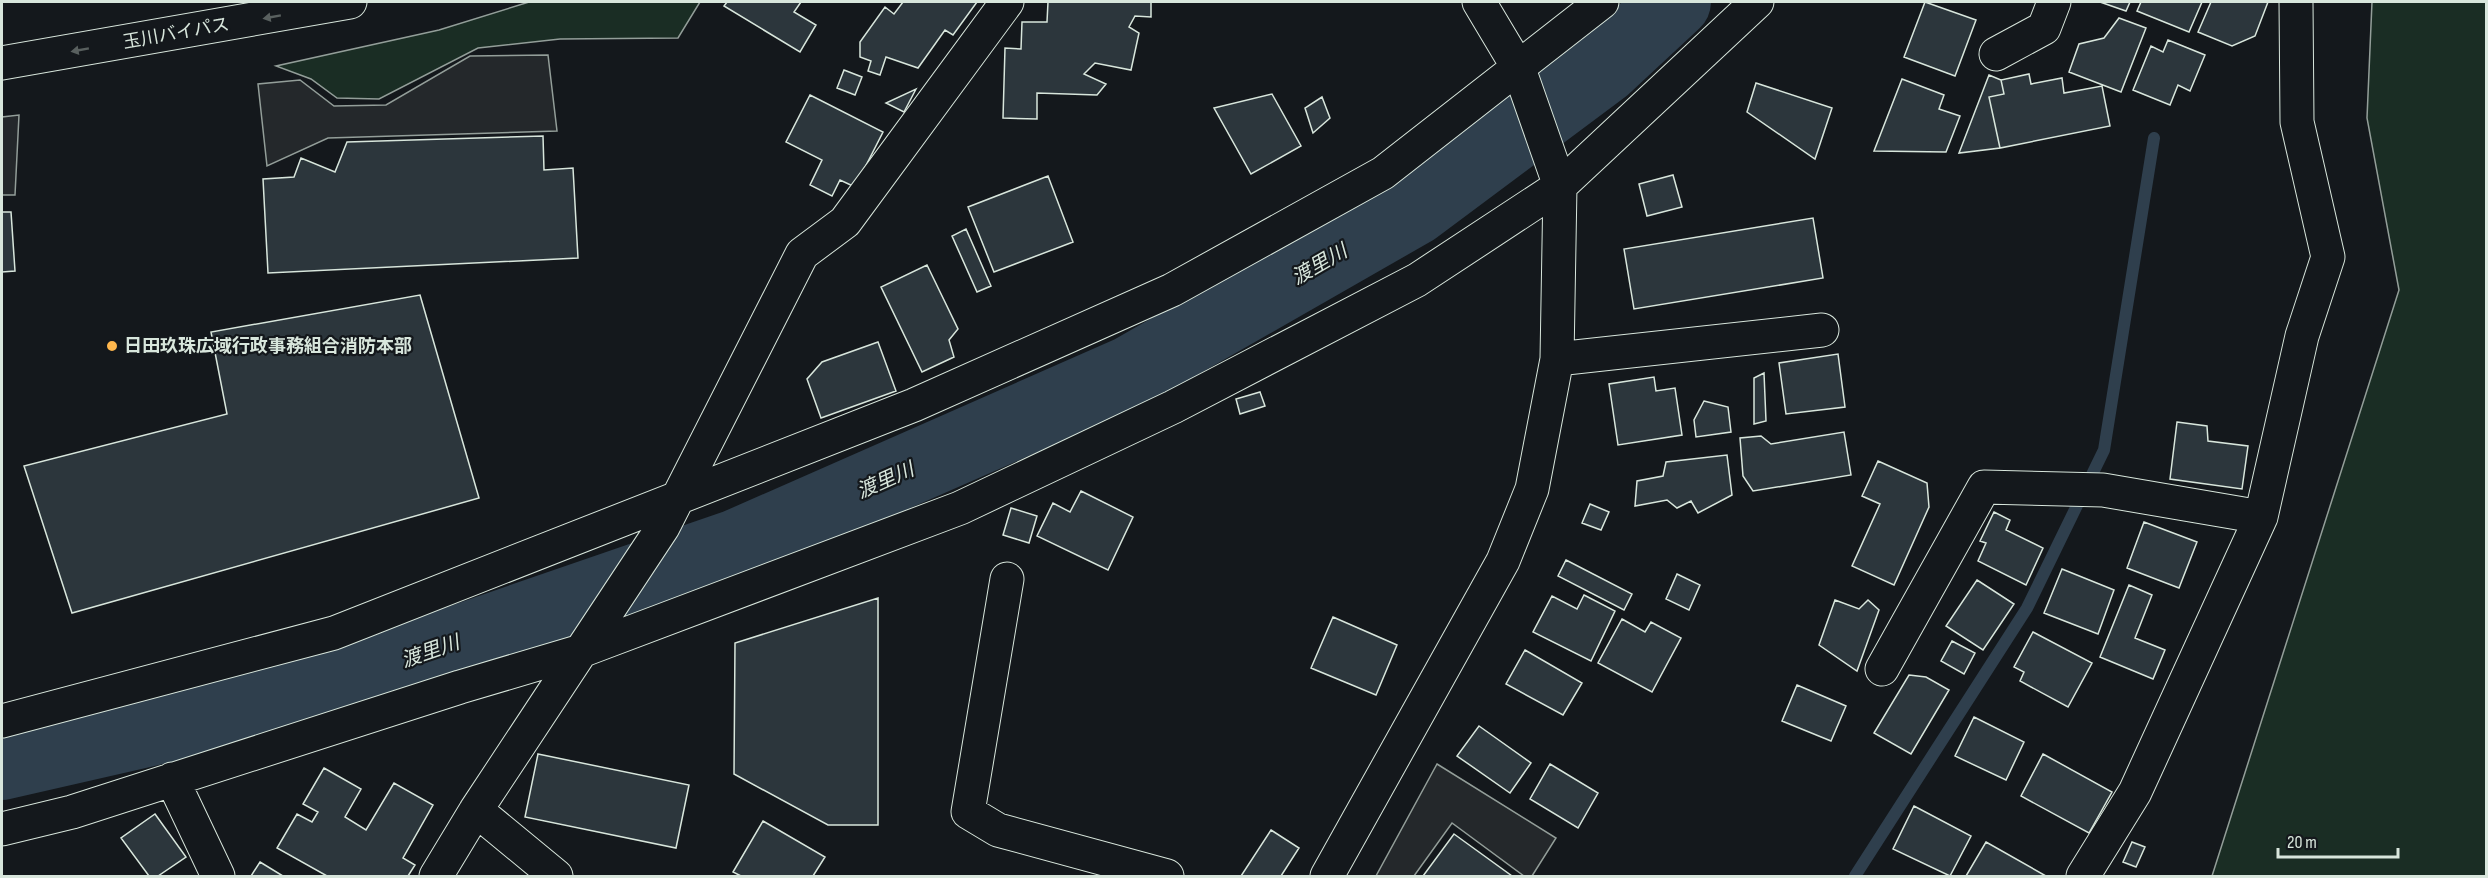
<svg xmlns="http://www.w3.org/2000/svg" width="2488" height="878" font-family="'Sofia Sans Condensed','Noto Sans JP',sans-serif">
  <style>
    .green { fill: #1a2d24; stroke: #939e99; stroke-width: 1.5 }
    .parking { fill: #24282b; stroke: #939e99; stroke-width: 1.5 }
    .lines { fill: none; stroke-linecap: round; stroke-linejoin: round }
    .stream { stroke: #2f3f4d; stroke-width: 12 }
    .river { stroke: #2f3f4d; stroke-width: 72 }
    .building { fill: #2c363c; stroke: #d8e6dc; stroke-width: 1.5 }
    .minor-casing { stroke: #d8e6dc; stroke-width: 35 }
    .highway-casing { stroke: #d8e6dc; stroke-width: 35 }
    .minor { stroke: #14181c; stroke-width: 33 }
    .highway { stroke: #14181c; stroke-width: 33 }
    .oneway { fill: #59605f }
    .poi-dot { fill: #ffb74d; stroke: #14181c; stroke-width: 2 }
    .labels { text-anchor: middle; stroke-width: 4.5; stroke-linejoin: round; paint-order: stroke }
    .street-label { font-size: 18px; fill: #d8e6dc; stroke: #14181c }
    .poi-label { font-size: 18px; font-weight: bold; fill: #d8e6dc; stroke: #14181c; text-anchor: start }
    .water-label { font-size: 20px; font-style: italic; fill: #d8e6dc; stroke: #14181c }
  </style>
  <rect width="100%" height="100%" fill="#14181c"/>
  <path class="green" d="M529 2H700L678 38 560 39 478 48 379 99 337 98 311 79 276 66 439 30Z
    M2372 2H2486V876H2212L2399 290 2367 118Z"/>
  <path class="parking" d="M548 55 557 131 328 138 267 166 258 84 300 80 334 106 386 105 470 56Z
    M19 115 15 195H2V117Z
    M1437 764 1556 838 1532 876H1524L1452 823 1414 876H1376Z"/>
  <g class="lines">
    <path class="stream" d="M1855 876 2027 608 2104 450 2154 138"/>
    <path class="river" d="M2 764 299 696 737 545 1130 372 1415 209 1604 68 1675 2"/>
  </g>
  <path class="building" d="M727 2H801L794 12 816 25 800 52 724 6Z
    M903 2H977L953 35 945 30 918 68 886 57 880 75 868 71 871 61 860 57V42L885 7 894 14Z
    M1048 2H1151V17L1135 16 1129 27 1139 33 1131 70 1095 63 1084 74 1106 84 1097 95 1037 93V119L1003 118 1005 48 1021 49 1022 22H1047Z
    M1925 2 1976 20 1955 76 1904 57Z
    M2100 2H2130L2126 11Z
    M2141 2H2202L2189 32 2137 11Z
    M2211 2H2268L2255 36 2232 46 2198 32Z
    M2119 18 2146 28 2121 92 2069 72 2079 44 2104 38Z
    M2168 40 2205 55 2190 91 2178 85 2170 105 2133 90 2151 46 2163 52Z
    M844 70 862 77 855 95 837 88Z
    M2029 74 2031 84 2062 78 2064 93 2102 86 2110 126 2000 148 1989 97 2004 94 2001 80Z
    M1989 75 2001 80 2004 94 1989 97 2000 148 1959 153Z
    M1902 79 1944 95 1939 109 1960 116 1946 152 1874 151Z
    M1756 83 1832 108 1815 159 1747 112Z
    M916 89 904 112 886 103Z
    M1272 94 1301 146 1251 174 1214 108Z
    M810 95 883 132 855 187 840 180 832 196 810 185 822 160 786 142Z
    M1322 97 1330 118 1313 133 1305 108Z
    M543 136 544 170 573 168 578 258 268 273 263 179 294 177 301 158 335 172 347 142Z
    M1673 175 1682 207 1647 216 1639 184Z
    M1048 176 1073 242 994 272 968 207Z
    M2 212H11L15 271 2 272Z
    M1813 218 1823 278 1634 309 1624 249Z
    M966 229 991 286 977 292 952 236Z
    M927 265 958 329 949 340 954 357 922 372 881 287Z
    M420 295 479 498 72 613 24 466 227 414 211 332Z
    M878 342 896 391 821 418 807 379 822 362Z
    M1838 354 1845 407 1786 414 1779 363Z
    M1764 373 1766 421 1754 424V378Z
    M1654 377 1656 391 1675 388 1682 435 1618 445 1609 384Z
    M1260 392 1265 406 1240 414 1236 399Z
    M1704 401 1728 407 1731 432 1696 437 1694 420Z
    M2177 422 2207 426 2208 441 2248 446 2242 489 2170 479Z
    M1844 432 1851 475 1753 491 1743 476 1740 438 1761 436 1771 444Z
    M1727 455 1732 495 1698 513 1691 501 1677 508 1667 500 1635 506 1637 481 1663 476 1666 462Z
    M1878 461 1927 483 1929 507 1894 585 1852 566 1880 504 1862 496Z
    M1081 491 1133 517 1108 570 1037 536 1053 503 1070 512Z
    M1590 504 1609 512 1601 530 1582 523Z
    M1011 508 1037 516 1029 543 1003 535Z
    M1994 512 2010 520 2006 530 2043 548 2026 585 1978 561 1986 543 1980 541Z
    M2144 522 2197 542 2179 588 2127 568Z
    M1566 560 1632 594 1624 610 1558 576Z
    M2062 569 2114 590 2098 634 2044 613Z
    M1677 574 1700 585 1689 610 1666 599Z
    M1977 580 2014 604 1983 650 1946 626Z
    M2129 585 2152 595 2135 638 2165 650 2153 679 2100 657Z
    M1584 595 1615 611 1591 661 1533 632 1552 596 1577 609Z
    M878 598V825H828L734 774 735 643Z
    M1835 600 1859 609 1868 600 1879 610 1857 671 1819 645Z
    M1333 617 1397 645 1376 695 1311 668Z
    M1622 619 1645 632 1651 622 1681 638 1652 692 1598 663Z
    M2033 632 2092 663 2068 707 2020 681 2024 672 2014 667Z
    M1952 641 1975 653 1964 674 1941 661Z
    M1525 650 1582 683 1563 715 1506 684Z
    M1909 675 1926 677 1949 690 1911 754 1874 733Z
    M1797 685 1846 706 1831 741 1782 721Z
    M1974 717 2024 742 2006 780 1955 756Z
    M1479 726 1531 763 1510 793 1457 756Z
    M538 754 689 785 676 848 525 817Z
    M2043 754 2112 792 2089 833 2021 796Z
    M1550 764 1598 793 1578 828 1530 799Z
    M324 768 361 789 345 817 366 830 394 783 433 805 403 858 415 865 408 876H327L277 848 297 814 312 822 318 812 303 804Z
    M1914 806 1971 836 1950 876 1893 849Z
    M155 814 186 857 158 876H149L121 838Z
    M763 821 825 857 813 876H741L733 872Z
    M1271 830 1299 848 1281 876H1241Z
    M1454 834 1512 876H1423Z
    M1986 842 2046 876H1966Z
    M2132 842 2145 847 2136 867 2123 862Z
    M260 862 283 876H251Z"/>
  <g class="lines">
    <defs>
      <path id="minor" d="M1996 54 2044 28 2054 2
        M1557 359 1822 330
        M1007 579 968 812 998 830 1167 876
        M1882 669 1984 487 2103 490 2261 517
        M2 721 334 633 914 405 1172 290 1383 173 1602 2
        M172 779 218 876
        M476 810 556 876
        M2 829 72 812 460 687 581 651 960 508 1173 407 1417 280 1560 186 1757 2
        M436 876 476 810 663 527 802 254 845 222 1007 2
        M1327 876 1503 561 1532 489 1557 359 1560 186 1519 69 1479 2
        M2083 876 2135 792 2261 517 2302 336 2328 257 2297 122 2296 2"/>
      <path id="highway" d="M2 63 350 2"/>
    </defs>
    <use href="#minor" class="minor-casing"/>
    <use href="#highway" class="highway-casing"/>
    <use href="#minor" class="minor"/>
    <use href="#highway" class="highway"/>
  </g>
  <defs><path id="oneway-solid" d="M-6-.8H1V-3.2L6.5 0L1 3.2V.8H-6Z" transform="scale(1.5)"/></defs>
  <g class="oneway">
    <use href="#oneway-solid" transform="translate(272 17) rotate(170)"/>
    <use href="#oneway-solid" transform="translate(80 50) rotate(170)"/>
  </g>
  <circle class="poi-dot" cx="112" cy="346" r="6"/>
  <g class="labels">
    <g class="street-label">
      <text transform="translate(176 33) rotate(-10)" y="6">玉川バイパス</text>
    </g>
    <g class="poi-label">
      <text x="124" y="352">日田玖珠広域行政事務組合消防本部</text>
    </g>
    <g class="water-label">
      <text transform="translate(1319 264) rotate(-30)" y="7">渡里川</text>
      <text transform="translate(885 480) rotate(-24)" y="7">渡里川</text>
      <text transform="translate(430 651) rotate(-19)" y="7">渡里川</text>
    </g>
  </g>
  <rect width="2488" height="878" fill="none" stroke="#d8e6dc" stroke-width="6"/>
  <path d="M2278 848v9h120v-9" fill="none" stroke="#d8e6dc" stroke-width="3"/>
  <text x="2287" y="848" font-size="18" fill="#d8e6dc" stroke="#14181c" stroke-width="4.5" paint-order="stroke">20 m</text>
</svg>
